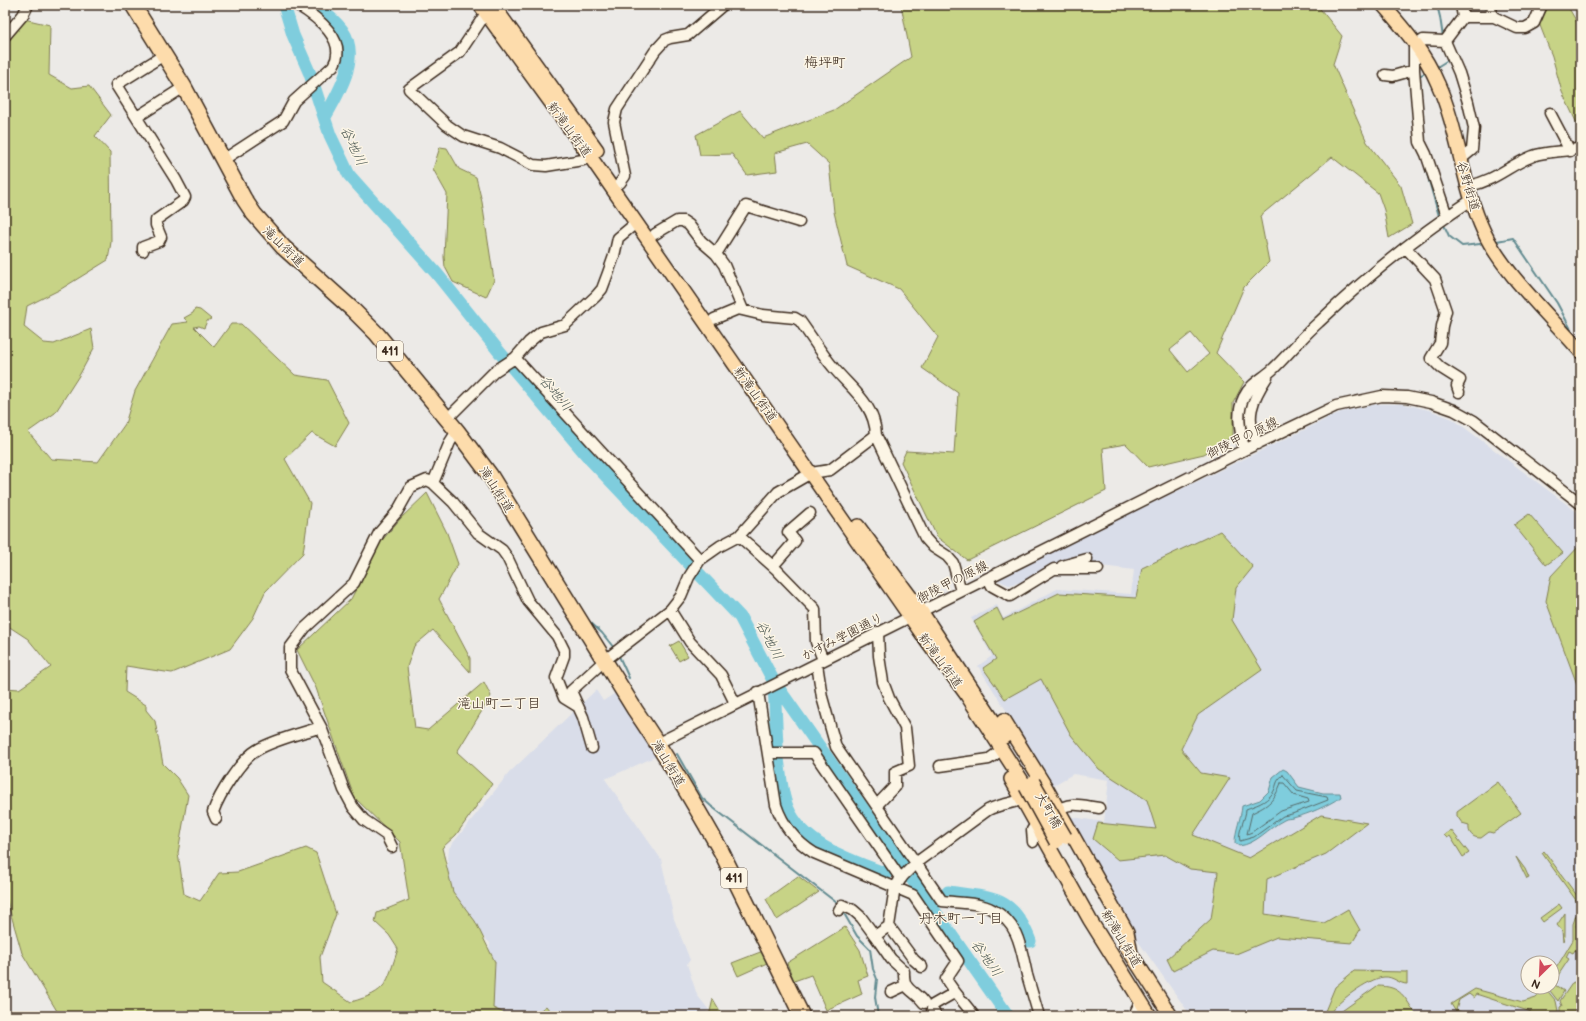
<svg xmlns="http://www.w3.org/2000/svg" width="1586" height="1021" font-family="'Balsamiq Sans','Klee One',sans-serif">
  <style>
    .built { fill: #d9dde9; fill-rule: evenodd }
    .green { fill: #c7d386; stroke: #817e52; fill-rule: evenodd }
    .water { fill: #7fcddd; stroke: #648c91 }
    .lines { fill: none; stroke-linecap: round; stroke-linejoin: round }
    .shore { stroke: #566b6a; stroke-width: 1 }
    .stream { stroke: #648c91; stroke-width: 2 }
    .river { stroke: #7fcddd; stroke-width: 13 }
    .minor-casing { stroke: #3b2a1e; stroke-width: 13 }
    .major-casing { stroke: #3b2a1e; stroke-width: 16 }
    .highway-casing { stroke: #3b2a1e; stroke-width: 18 }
    .minor { stroke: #fcf5e5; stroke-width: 10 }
    .major { stroke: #fddcac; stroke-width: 13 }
    .highway { stroke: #fddcac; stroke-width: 15 }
    .major-bridge-casing { stroke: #3b2a1e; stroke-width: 16; stroke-linecap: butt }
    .major-bridge { stroke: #fddcac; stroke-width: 13 }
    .labels { text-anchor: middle; stroke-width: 3; stroke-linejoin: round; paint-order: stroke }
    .shield { fill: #fcf5e5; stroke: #75675a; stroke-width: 1 }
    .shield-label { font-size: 12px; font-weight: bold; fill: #3b2a1e }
    .street-label { font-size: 13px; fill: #3b2a1e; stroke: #fcf5e5 }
    .neighbourhood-label { font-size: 14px; fill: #3b2a1e; stroke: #fcf5e5 }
    .water-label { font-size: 14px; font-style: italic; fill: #4f5b57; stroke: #fcf5e5 }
  </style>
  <rect width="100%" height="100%" fill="#eceae7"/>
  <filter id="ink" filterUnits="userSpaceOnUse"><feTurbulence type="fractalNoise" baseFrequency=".025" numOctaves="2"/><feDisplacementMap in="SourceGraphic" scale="8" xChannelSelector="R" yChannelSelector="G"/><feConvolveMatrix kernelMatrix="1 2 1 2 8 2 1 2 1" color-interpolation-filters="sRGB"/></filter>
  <g filter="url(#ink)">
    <path class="built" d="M1378 404H1404L1429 410 1453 419 1581 515V1016H1191L1133 934 1066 816 1104 822 1109 780 1073 774 1052 786 1030 748 978 666 992 656 971 618 997 605 1003 618 1057 589 1131 594 1134 570 1093 565 1009 585 995 579 1341 412ZM1528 963H1552V987H1528Z
      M596 690 603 701 617 692 657 756 605 779 661 859 674 919 690 960 687 964 697 995 709 1010 699 1016H499L487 1010 485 990 490 943 454 911 445 897 449 848 509 773Z"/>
    <path class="green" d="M901 5H1317L1342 36 1333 64 1367 142 1401 186 1412 224 1389 238 1384 210 1378 193 1332 157 1260 216 1269 262 1244 287 1216 353 1244 382 1233 403V436L1204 454 1148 467 1126 444 1103 448 1106 491 967 560 937 537 901 462 906 451 954 454 958 393 922 368 938 337 899 289 847 266 834 212 829 164 807 144 775 153 777 171 747 175 732 154 700 155 696 135 740 111 763 138 834 110 911 57ZM1191 333 1209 354 1188 372 1170 350Z
      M1549 5H1567L1581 29V132L1562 92 1552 56 1539 23Z
      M24 19 50 25 49 75 72 88 89 86 111 115 95 136 110 152 111 242 108 260 61 289 27 306 24 327 44 343 54 344 91 329 94 348 80 374 55 413 28 432 51 459 98 462 125 424 135 391 172 324 188 322 184 318 193 313 195 309 200 310 211 319 207 321 204 328 199 326 194 327 214 347 231 324H241L295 375 327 380 349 423 335 446 312 433 285 459 310 503 303 553 265 592 253 618 230 649 172 673 126 666 125 692 146 705V710L155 721 163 764 177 778 188 795 178 853 184 894 200 901 219 873 238 872 306 848 316 853 336 914 320 957 322 982 351 1002C389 991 386 984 398 949L389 935 375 922 377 913 409 900 400 842 354 797 316 688 297 650 351 599 379 544 400 519 427 493 447 533 458 564 439 599 470 658V672L433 630 414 646 407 667 415 728 428 730 484 682 491 696 457 752 492 784 456 835 442 848 453 892 475 921 495 962 493 1008 511 1016H60L22 953 5 894V688L19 689 51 667 28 639 5 624V39Z
      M440 147 447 148 459 169 476 177 482 202 494 280 486 297 453 282 445 267 444 257 447 194 433 169Z
      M1529 514 1563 553 1546 565 1514 525Z
      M1220 531 1253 567 1236 588 1232 620 1262 670 1198 715 1181 749 1201 773 1230 778 1193 835 1249 858 1321 815 1367 823 1326 854 1267 879 1265 914 1324 923 1348 909 1360 930 1352 943 1277 937 1236 954 1213 951 1173 971 1167 959 1211 919 1218 872 1190 869 1165 855 1118 860 1093 839 1098 823 1156 829 1147 800 1099 769 1071 735 1041 679 1005 699 983 668 996 659 974 622 997 608 1003 620 1059 593 1136 598 1142 568Z
      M1581 544V695L1546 601 1551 576Z
      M679 641 688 656 679 661 670 646Z
      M1498 782 1521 813 1493 833 1489 832 1481 838C1472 838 1468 833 1469 825L1462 823 1457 816V812Z
      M1451 830 1469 853 1463 857 1450 836 1447 838 1444 835Z
      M1544 851 1581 901 1578 903 1542 853Z
      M1516 857 1525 869 1529 878 1527 879Z
      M798 876 819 892 777 920 766 899Z
      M1559 904 1562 908 1543 922 1540 918Z
      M1565 913V936L1563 942 1562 931 1557 925Z
      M1576 915 1579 918 1576 926 1581 938V954L1575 950 1573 953 1569 951 1566 957 1569 959 1555 980 1552 978V975L1573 940V924Z
      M845 927 860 950 868 976 858 980 862 994 826 1010 811 975 794 981 787 963Z
      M763 951 767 963 738 976 732 963Z
      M1354 971 1407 972V984C1399 984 1393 976 1384 977 1369 978 1335 1003 1328 1016H1323L1335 987Z
      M1573 982 1580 984 1581 983V1007L1572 1016H1560V1007L1562 1006 1560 1001Z
      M1552 983 1564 991 1558 1001 1547 987H1552Z
      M1377 986C1402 986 1404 997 1417 1016H1338L1339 1013Z
      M1545 988 1556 1001 1559 1016H1530L1531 1012 1476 994 1474 998 1469 994 1459 1000 1456 1010 1461 1012V1013L1456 1012 1451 1004 1475 989 1523 1002 1536 998Z
      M713 999 723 1016H709Z
      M546 1006 554 1016H533Z"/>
    <path class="water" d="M1283 769 1287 771 1299 787 1323 793H1340L1341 797C1327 806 1309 814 1293 818 1290 819 1287 818 1284 820 1268 828 1257 844 1239 846L1235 843C1235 830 1241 819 1242 806L1260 800 1269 791 1273 777Z"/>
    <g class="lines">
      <path class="shore" d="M1283 775 1297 791 1327 797 1328 800 1292 814 1283 816 1254 837 1240 841C1237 831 1246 819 1246 809 1256 805 1265 803 1272 794 1278 786 1274 782 1283 775Z
        M1281 783H1284L1294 795 1308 799 1309 802 1281 811 1252 832 1247 834 1252 813C1269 805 1274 801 1281 783Z"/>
      <path class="stream" d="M1437 5 1440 17 1443 37
        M1437 67 1448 60V58
        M1418 77 1426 72
        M1425 167 1439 216
        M1445 227 1449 236 1462 246 1480 244
        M1497 241 1513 238 1557 303 1574 335
        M590 622 602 633 614 648
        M618 654 629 678
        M677 754 702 798 711 806 837 903
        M842 910 857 936 870 949 873 969 877 979 875 997 878 1016"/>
      <path class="river" d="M284 5 293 35 310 74 330 135 349 175 437 274 501 354 590 459 740 617 774 682 1008 1016
        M314 5C324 12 335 20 342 30 361 57 339 92 325 117
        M774 682 777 746
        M778 759C780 772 781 788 785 801 798 845 849 859 886 874
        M948 892C992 899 1012 894 1030 941"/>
      <defs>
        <path id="minor" d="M1461 5 1463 17 1445 41 1459 73 1468 102 1474 128 1472 150 1461 159
          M1491 5 1492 17
          M486 13 460 52 409 89 447 125 463 136 500 148 533 165 546 166 583 160 589 155
          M1463 17H1494L1517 28H1525L1534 23 1542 5
          M5 36 23 15 28 5
          M1445 41 1423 40 1417 45 1414 48V70L1420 142 1426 154 1447 216
          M1385 75 1393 76 1414 70
          M1550 113 1570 151
          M137 117 184 87
          M223 160 283 121 294 101 333 66C349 41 317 17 297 5
          M620 183 625 176 614 122 617 109 655 51 665 40 670 38 688 35 723 5
          M1469 186C1497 180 1509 165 1533 156 1545 151 1566 152 1581 148
          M655 234 677 221H683L689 225 701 241 716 254 724 265 743 310
          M1406 248 1435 279 1446 311 1442 326 1440 343 1431 358 1441 368 1460 380 1457 386 1459 392
          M143 251V247L159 241 161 237 156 225V220L183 201 185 197 176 180 116 85 164 55
          M716 254 746 206 799 222
          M714 319 738 309 763 315 795 318 800 321C811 336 821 353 833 367 851 389 875 404 876 435L925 538 933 547 947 556 953 563 961 591
          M515 358 700 560
          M447 419 495 371 515 358 529 342 541 332 565 325 596 296 602 289 608 273 614 256 618 238 636 223
          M1258 444C1244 418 1252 400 1267 377
          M1244 450C1241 431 1235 415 1244 397 1250 384 1262 379 1272 370 1288 355 1302 337 1319 322 1366 277 1418 235 1473 199
          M433 483 453 502 478 533 502 550 507 557 528 601 557 636 564 650V656L556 678 564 698 577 706
          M739 536 776 569 815 609 816 642 823 660
          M773 566 795 541 788 532 810 513
          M1062 566 1087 559
          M988 578 992 586 1010 596 1054 569H1098
          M670 610 690 642 721 675 735 703
          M817 664 822 697 836 747 942 901C958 903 979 902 993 910 1019 923 1021 949 1027 975 1031 989 1035 1002 1039 1016
          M758 692 776 805C783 826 795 841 814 853L913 895 958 961 946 979C954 993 965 1003 974 1016
          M658 743 1244 450 1336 406 1382 396 1407 397 1431 402 1454 410 1474 421 1581 504
          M592 748 583 717 571 691 604 661 670 610 681 596 689 577 700 560 720 546 739 536 778 492 811 473 830 470 876 435
          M768 753H814L901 879
          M940 766 989 759 996 754
          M877 805 895 786V772L909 766 905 728 889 698 883 682 879 656 878 632
          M1053 812C1071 801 1079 805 1099 808
          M216 819 213 812C219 795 241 759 257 750 276 739 300 734 321 727
          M1033 842 1032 830 1039 820
          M392 847 386 835 364 820 353 807 344 790 321 727 290 669V648L305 628 354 583 379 533 397 512 411 487 427 480 433 483 450 442 457 431
          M839 910 842 905 853 910 861 917 875 936 889 926 895 887 903 876 917 862 988 810C1001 803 1019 803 1028 797
          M889 926 914 960 922 967
          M875 936 891 959 904 971C903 992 914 989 924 1003
          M891 992 906 985
          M936 1016 932 1009 933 1005 954 993
          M1138 1016 1136 1011 1138 1007 1143 1005"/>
        <path id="major" d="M480 5 589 155 922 634 966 694 1026 787
          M493 5 597 150
          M1383 5C1405 30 1425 53 1438 84 1459 131 1462 185 1484 232 1503 273 1551 317 1581 352
          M858 526 921 611 1004 737
          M1004 720 1045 786 1127 932 1131 954
          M1011 779 1090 920 1150 1016
          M1126 946 1171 1016"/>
        <path id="highway" d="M133 5 184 87 244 199 254 214 283 247 352 309 377 334 457 431 490 475 635 710C666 755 694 803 721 851L802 1016"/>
      </defs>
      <use href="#minor" class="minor-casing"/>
      <use href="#major" class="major-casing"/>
      <use href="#highway" class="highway-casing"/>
      <use href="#minor" class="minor"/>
      <use href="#major" class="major"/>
      <use href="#highway" class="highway"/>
      <defs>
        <path id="major-bridge" d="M1033 782 1065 837
          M1026 787 1056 842"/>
      </defs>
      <use href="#major-bridge" class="major-bridge-casing"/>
      <use href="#major-bridge" class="major-bridge"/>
    </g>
  </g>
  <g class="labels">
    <g class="shield">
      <rect x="377" y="341" width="26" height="20" rx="3"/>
      <rect x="721" y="868" width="26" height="20" rx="3"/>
    </g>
    <g class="shield-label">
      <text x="390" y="355">411</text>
      <text x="734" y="882">411</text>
    </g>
    <g class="street-label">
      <text transform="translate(570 129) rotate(54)" y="5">新滝山街道</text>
      <text transform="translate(1469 186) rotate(74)" y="5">谷野街道</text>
      <text transform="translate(284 246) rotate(44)" y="5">滝山街道</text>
      <text transform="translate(756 394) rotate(55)" y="5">新滝山街道</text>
      <text transform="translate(1242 437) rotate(-26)" y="5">御陵甲の原線</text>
      <text transform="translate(497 489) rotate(57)" y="5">滝山街道</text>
      <text transform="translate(952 581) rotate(-27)" y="5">御陵甲の原線</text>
      <text transform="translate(842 636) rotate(-27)" y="5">かすみ学園通り</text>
      <text transform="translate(941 660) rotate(54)" y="5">新滝山街道</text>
      <text transform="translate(669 763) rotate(59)" y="5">滝山街道</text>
      <text transform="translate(1049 810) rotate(60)" y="5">大町橋</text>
      <text transform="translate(1122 938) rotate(59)" y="5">新滝山街道</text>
    </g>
    <g class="neighbourhood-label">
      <text x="825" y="67">梅坪町</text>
      <text x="499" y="708">滝山町二丁目</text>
      <text x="961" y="923">丹木町一丁目</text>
    </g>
    <g class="water-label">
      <text transform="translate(354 146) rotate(65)" y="5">谷地川</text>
      <text transform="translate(556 393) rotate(50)" y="5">谷地川</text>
      <text transform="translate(770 640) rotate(63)" y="5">谷地川</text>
      <text transform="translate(987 958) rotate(55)" y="5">谷地川</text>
    </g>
  </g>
  <rect width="1586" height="1021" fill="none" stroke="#fcf5e5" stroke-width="20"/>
  <rect x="10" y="10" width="1566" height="1001" fill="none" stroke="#3b2a1e" stroke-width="1.5" filter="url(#ink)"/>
  <g transform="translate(1540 975) rotate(204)"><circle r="19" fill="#fcf5e5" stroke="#afa495"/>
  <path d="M0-3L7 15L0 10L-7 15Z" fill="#d1495b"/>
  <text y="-6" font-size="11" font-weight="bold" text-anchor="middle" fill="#3b2a1e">N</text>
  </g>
</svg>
